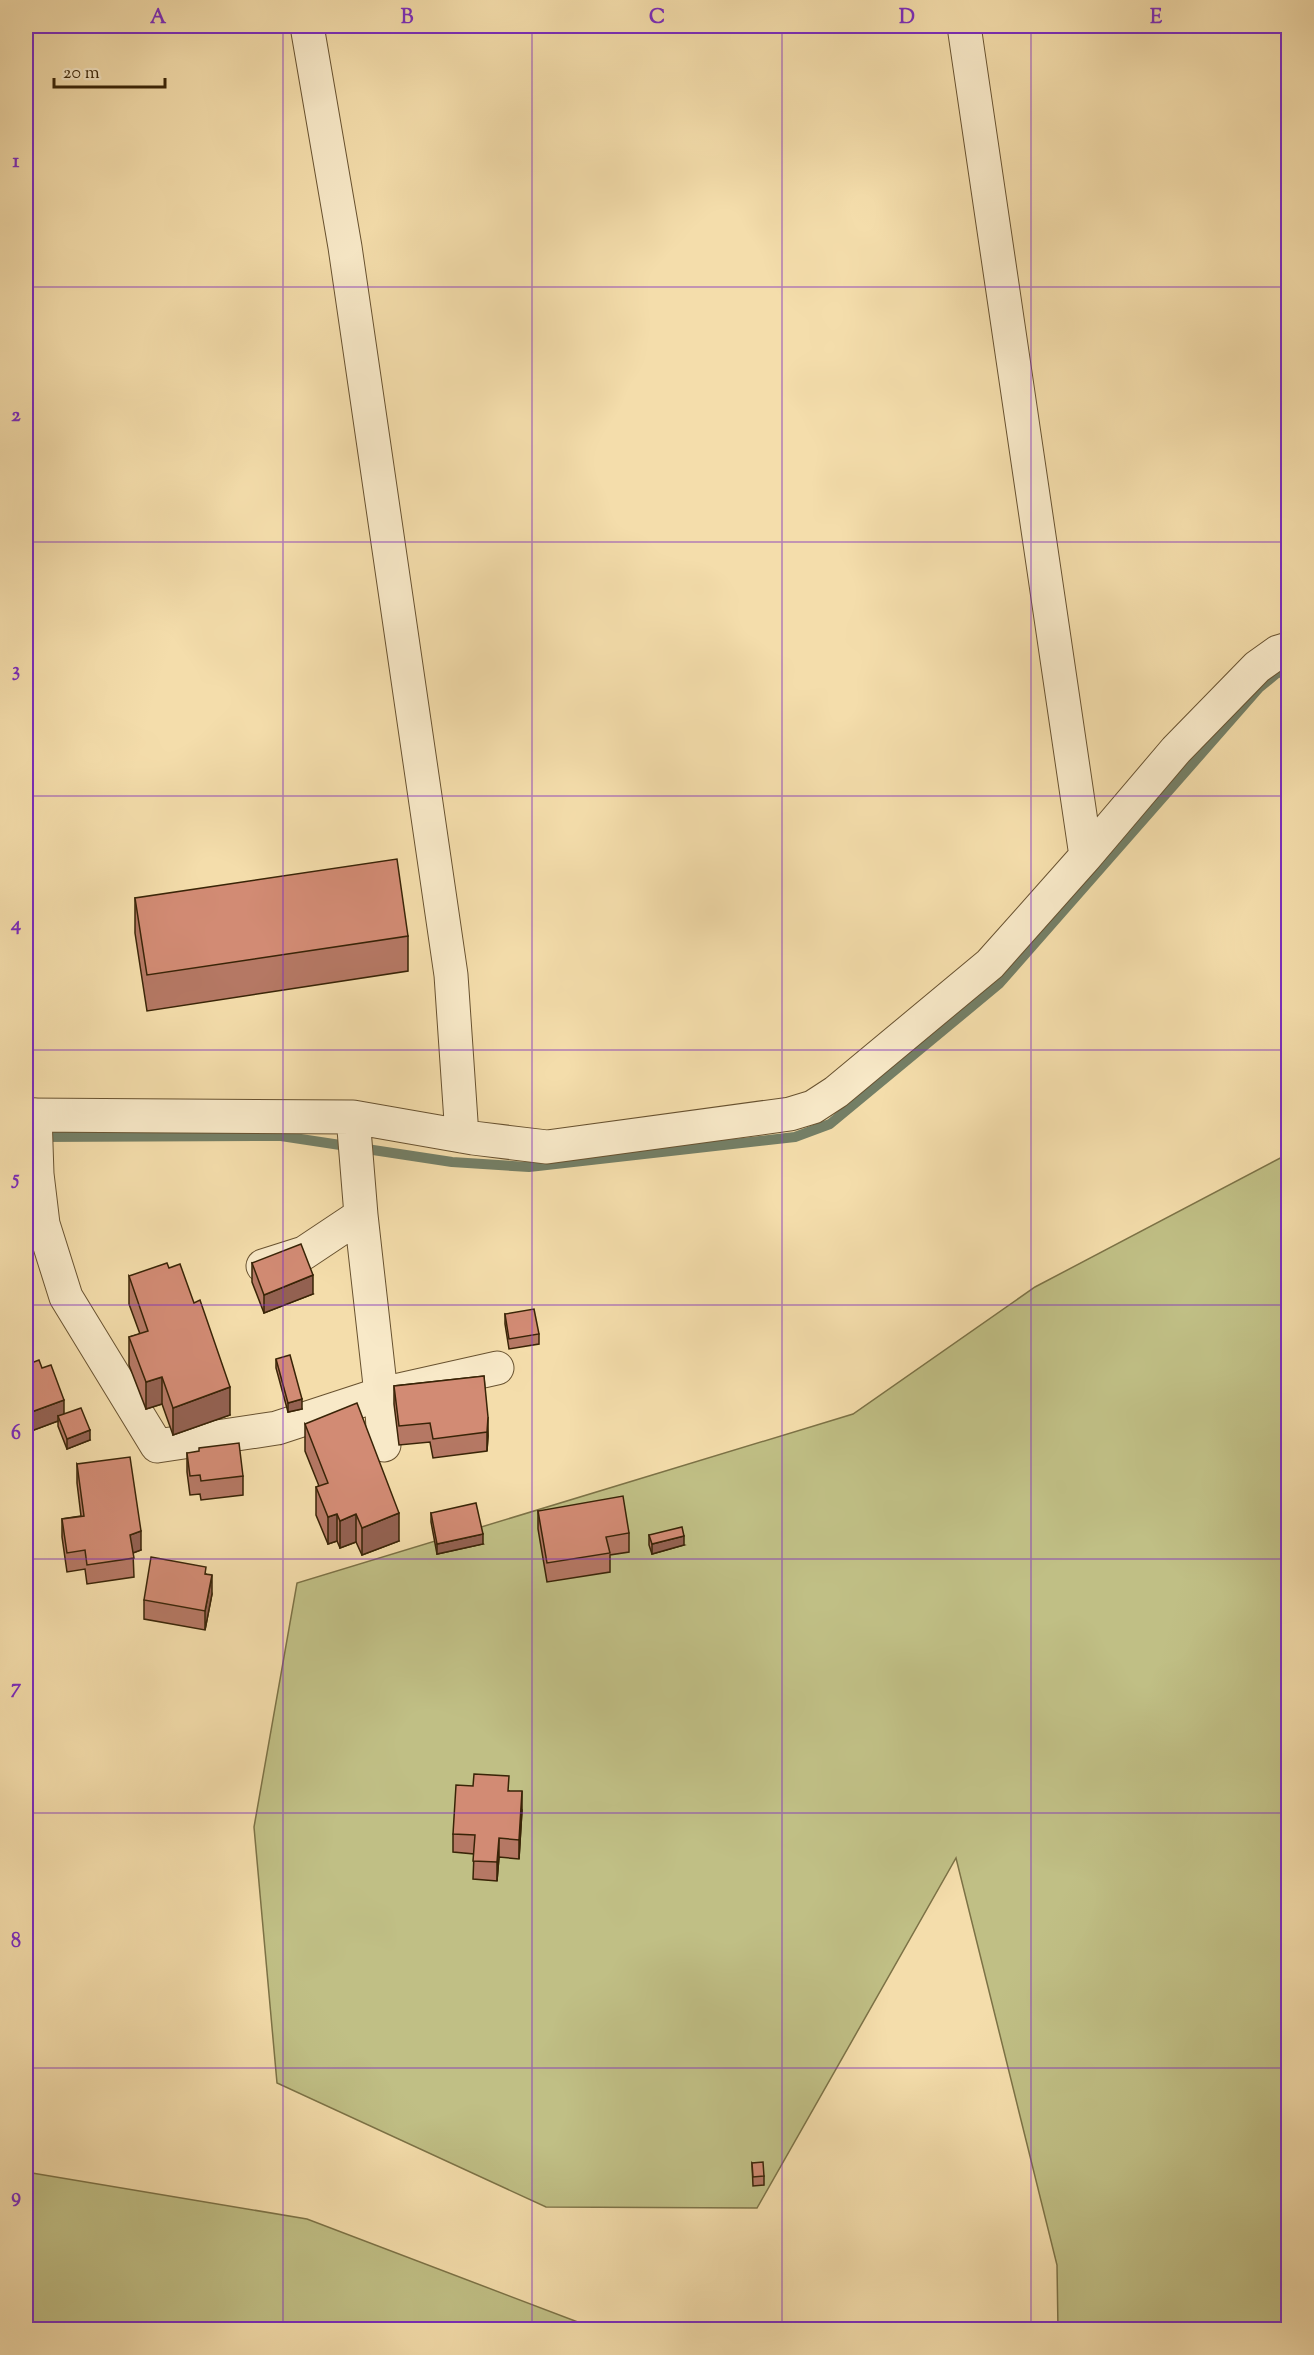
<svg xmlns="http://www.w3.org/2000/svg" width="1314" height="2355" font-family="'Sorts Mill Goudy',serif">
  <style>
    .green { fill: #c0bf85; stroke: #7c7246; stroke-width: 1.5 }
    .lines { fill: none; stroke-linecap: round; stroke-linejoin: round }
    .stream { stroke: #747f66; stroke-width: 10 }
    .minor-casing { stroke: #685230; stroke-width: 35 }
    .minor { stroke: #f8e9c8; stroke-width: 33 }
    .wall { fill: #b57864; stroke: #392407; stroke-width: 1.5 }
    .shaded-wall { fill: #936151; stroke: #392407; stroke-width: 1.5 }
    .building { fill: #d28b74; stroke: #392407; stroke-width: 1.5 }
    .grid { fill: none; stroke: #7b2cbf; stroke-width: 1.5; stroke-opacity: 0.55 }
    .neatline { fill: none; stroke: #7b2cbf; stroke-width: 2 }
    .grid-label { font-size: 20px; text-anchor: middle; font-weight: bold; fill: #7b2cbf }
  </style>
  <rect width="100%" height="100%" fill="#f4ddab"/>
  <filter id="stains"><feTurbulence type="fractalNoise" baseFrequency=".00333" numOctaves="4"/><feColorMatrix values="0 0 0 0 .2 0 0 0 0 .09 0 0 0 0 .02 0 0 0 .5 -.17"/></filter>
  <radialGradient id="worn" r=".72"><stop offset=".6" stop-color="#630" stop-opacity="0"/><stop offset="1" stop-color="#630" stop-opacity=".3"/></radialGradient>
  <path class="green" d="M1288 1154V2329H1058L1057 2265 956 1858 757 2208 546 2207 277 2083 254 1827 297 1583 853 1414 1035 1287Z
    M26 2172 307 2219 583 2324 609 2329H26Z"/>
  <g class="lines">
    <path class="stream" d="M38 1137 281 1136 452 1162 529 1167 795 1137 830 1124 999 984 1259 688 1276 674 1288 669"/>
    <defs>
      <path id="minor" d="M307 26 345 247 451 975 462 1136
        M964 26 1086 856
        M26 1115 353 1117 473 1138 547 1147 790 1114 813 1107 836 1092 990 964 1086 856 1176 750 1257 667 1278 652 1288 649
        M35 1115 37 1174 43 1224 66 1297 157 1446 277 1428 381 1394 497 1368
        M353 1117 361 1215 381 1394 384 1445
        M263 1266 304 1253 361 1215"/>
    </defs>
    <use href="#minor" class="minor-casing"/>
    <use href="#minor" class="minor"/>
  </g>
  <path class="wall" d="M135 898 408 936V971L147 1011 135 933Z
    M252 1263 313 1294 264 1313 252 1282Z
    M129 1276 230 1415 173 1435 162 1404 146 1409 129 1365V1337L140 1334 129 1304Z
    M505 1314 539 1334V1344L509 1349 505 1324Z
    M276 1359 302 1409 288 1412 276 1368Z
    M26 1365 42 1368 64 1414 90 1440 67 1449 58 1426V1421L26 1433Z
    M484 1376 488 1436 487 1451 433 1458 430 1442 399 1445 394 1404V1386Z
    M305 1424 399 1541 362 1555 356 1542 340 1548 337 1541 328 1544 316 1515V1487L319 1486 305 1451Z
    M187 1453 243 1476V1495L201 1500 200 1494 190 1495 187 1472Z
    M77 1464 141 1550 133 1553 134 1577 87 1584 85 1569 67 1572 62 1537V1519L81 1516 77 1483Z
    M538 1511 629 1533V1552L610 1555V1572L547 1582 538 1529Z
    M431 1513 483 1544 437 1554 431 1522Z
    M649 1535 684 1545 652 1554 649 1545Z
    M206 1574 212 1594 205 1630 144 1619V1600Z
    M509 1791 522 1810 519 1859 499 1857 497 1881 473 1879 474 1854 453 1852V1834Z
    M752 2163 764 2176V2185L753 2186Z"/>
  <path class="shaded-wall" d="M313 1275V1294L264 1313V1295Z
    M162 1377V1404L146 1409V1382Z
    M230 1387V1415L173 1435V1408Z
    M302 1399V1409L288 1412V1403Z
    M64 1400V1419L58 1416V1421L26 1433V1414Z
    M488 1417V1436L487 1451V1432Z
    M90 1430V1440L67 1449V1439Z
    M399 1513V1541L362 1555V1528Z
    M337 1514V1541L328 1544V1517Z
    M356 1514V1542L340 1548V1521Z
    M141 1531V1550L130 1554V1535Z
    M483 1534V1544L437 1554V1544Z
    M684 1536V1545L652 1554V1544Z
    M212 1575V1594L205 1630V1611Z
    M522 1791V1810L519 1859V1840Z
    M499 1838V1857L497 1881V1862Z"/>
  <path class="building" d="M397 859 408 936 147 975 135 898Z
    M301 1244 313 1275 264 1295 252 1263Z
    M167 1263 169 1268 180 1264 194 1303 200 1300 230 1387 173 1408 162 1377 146 1382 129 1337 148 1331 129 1276Z
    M534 1309 539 1334 509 1339 505 1314Z
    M290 1355 302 1399 288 1403 276 1359Z
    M39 1360 42 1368 51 1365 64 1400 26 1414V1365Z
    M484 1376 488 1417 487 1432 433 1439 430 1423 399 1426 394 1386Z
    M357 1403 399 1513 362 1528 356 1514 340 1521 337 1514 328 1517 316 1487 328 1483 305 1424Z
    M81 1408 90 1430 67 1439 58 1416Z
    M239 1443 243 1476 201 1481 200 1475 190 1476 187 1453 199 1451V1448Z
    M130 1457 141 1531 130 1535 134 1558 87 1565 85 1550 67 1553 62 1519 84 1516 77 1464Z
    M623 1496 629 1533 606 1537 610 1553 547 1563 538 1511Z
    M476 1503 483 1534 437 1544 431 1513Z
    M682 1527 684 1536 652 1544 649 1535Z
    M151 1557 206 1567 205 1574 212 1575 205 1611 144 1600Z
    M474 1774 509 1776 508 1791H522L519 1840 499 1838 497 1862 473 1861 475 1835 453 1834 456 1785 473 1786Z
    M763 2162 764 2176 753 2177 752 2163Z"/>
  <path class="grid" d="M283 26V2330M532 26V2330M782 26V2330M1031 26V2330M26 287H1288M26 542H1288M26 796H1288M26 1050H1288M26 1305H1288M26 1559H1288M26 1813H1288M26 2068H1288"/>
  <rect width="1314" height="2355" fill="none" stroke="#f4ddab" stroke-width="66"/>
  <path d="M54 78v9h111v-9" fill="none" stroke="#392407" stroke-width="3"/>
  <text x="63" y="78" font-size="18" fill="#392407" stroke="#f8e9c8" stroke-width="4.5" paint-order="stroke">20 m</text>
  <rect x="33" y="33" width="1248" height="2289" class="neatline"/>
  <g class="grid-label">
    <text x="158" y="23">A</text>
    <text x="407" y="23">B</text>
    <text x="657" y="23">C</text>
    <text x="907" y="23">D</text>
    <text x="1156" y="23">E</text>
    <text x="16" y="167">1</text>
    <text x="16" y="421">2</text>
    <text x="16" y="676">3</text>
    <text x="16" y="930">4</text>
    <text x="16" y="1184">5</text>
    <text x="16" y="1439">6</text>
    <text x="16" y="1693">7</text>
    <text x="16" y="1947">8</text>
    <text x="16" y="2202">9</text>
  </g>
  <rect width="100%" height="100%" filter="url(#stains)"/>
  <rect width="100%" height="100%" fill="url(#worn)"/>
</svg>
